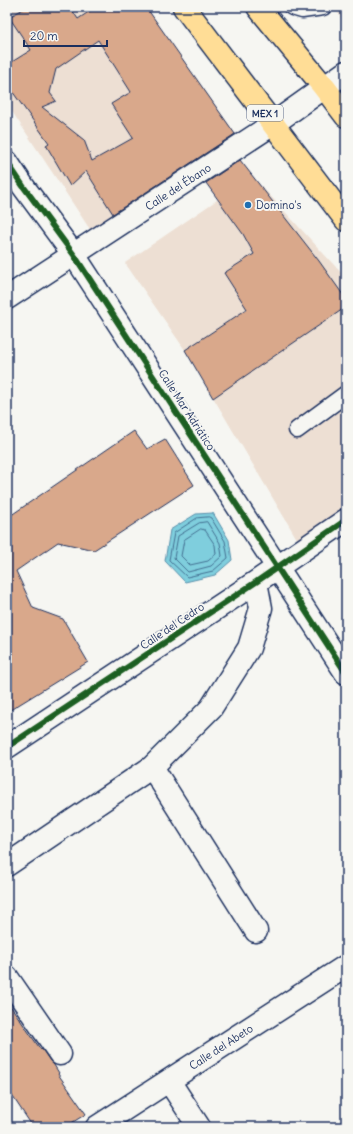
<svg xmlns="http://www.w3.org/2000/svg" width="353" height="1134" font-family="Delius,sans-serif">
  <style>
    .built { fill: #eddfd3 }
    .water { fill: #7fcedd; stroke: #578eaa }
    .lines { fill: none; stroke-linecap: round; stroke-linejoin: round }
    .shore { stroke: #436f91; stroke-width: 1 }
    .building { fill: #d9a88b; stroke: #1b2f5e; fill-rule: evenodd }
    .lane-casing { stroke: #1b2f5e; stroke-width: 19 }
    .street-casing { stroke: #1b2f5e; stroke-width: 25 }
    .primary-casing { stroke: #1b2f5e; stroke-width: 25 }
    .lane { stroke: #f6f6f2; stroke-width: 16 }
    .street { stroke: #f6f6f2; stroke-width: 22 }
    .primary { stroke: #ffdd96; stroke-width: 22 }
    .cycleway-casing { stroke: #f6f6f2; stroke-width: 8 }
    .cycleway { stroke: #1b5e20; stroke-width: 6 }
    .poi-dot { fill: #1f6fb2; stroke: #f6f6f2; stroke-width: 1.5 }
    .labels { text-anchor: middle; stroke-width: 4; stroke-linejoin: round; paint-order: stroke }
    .shield { fill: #f6f6f2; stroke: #5d6b8a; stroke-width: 1 }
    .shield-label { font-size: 10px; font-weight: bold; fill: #1b2f5e }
    .street-label { font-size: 11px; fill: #1b2f5e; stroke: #f6f6f2 }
    .poi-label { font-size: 11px; fill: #1b2f5e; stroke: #f6f6f2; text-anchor: start }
  </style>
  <rect width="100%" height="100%" fill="#f6f6f2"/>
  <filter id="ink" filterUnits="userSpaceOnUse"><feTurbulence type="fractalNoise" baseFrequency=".025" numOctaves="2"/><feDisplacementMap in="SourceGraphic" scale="8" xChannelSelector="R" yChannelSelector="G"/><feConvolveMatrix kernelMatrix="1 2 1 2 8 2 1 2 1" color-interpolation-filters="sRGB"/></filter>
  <g filter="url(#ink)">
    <path class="built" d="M7 7H146L237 136 95 237 7 104Z
      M334 7H346V25Z
      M252 176 346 278V513L300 544 185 350 125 263Z"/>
    <path class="water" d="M213 513 229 540 232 560 215 575 185 582 165 561 170 530 196 514Z"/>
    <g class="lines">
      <path class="shore" d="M209 517 211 518 225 541 228 558 213 571 187 577 169 560 174 533 197 518Z
        M207 522 220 543 222 556 211 566 188 572 174 558 178 536 199 523Z
        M201 529 205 530 215 545 216 554 208 561 190 565 181 556 184 540Z"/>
    </g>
    <path class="building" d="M27 7H70L78 19 96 7H146L235 134 113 214 86 171 70 186 46 145 49 143 7 84V65L31 50 9 17ZM98 40 131 92 111 104 133 138 92 161 84 140 42 107 56 101 50 93 56 69Z
      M240 160 319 261 346 299V307L213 398 185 350 247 309 224 273 254 254 243 234 206 183Z
      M134 431 147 449 165 439 194 485 94 550 58 542 16 571 33 608 63 619 88 662 7 712V518Z
      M7 1001 41 1050 42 1049 50 1061 54 1065 59 1073 58 1074 86 1114 65 1127H33L7 1088Z"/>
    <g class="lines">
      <defs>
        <path id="lane" d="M292 7 302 10 323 7
          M297 430 346 394"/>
        <path id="street" d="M7 162 23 186 74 255 346 673
          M7 298 273 124 346 72
          M7 747 256 582 346 520
          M152 767 256 931
          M7 865 152 767 211 708 249 648 261 608 256 582
          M7 977 60 1054
          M169 1081 199 1127
          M97 1127 346 966"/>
        <path id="primary" d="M184 7 346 220
          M258 7 324 87 346 116"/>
      </defs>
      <use href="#lane" class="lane-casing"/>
      <use href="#street" class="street-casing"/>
      <use href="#primary" class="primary-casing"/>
      <use href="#lane" class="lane"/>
      <use href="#street" class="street"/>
      <use href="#primary" class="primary"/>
      <defs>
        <path id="cycleway" d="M7 162 23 186 74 255 346 673
          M7 747 256 582 346 520"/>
      </defs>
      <use href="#cycleway" class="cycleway-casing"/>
      <use href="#cycleway" class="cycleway"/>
    </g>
  </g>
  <circle class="poi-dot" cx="248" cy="205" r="4"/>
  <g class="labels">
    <rect class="shield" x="247" y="105" width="36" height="16" rx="3"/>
    <g class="shield-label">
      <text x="265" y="117">MEX 1</text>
    </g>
    <g class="street-label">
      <text transform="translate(178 187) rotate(-33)" y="4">Calle del Ébano</text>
      <text transform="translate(187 410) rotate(57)" y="4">Calle Mar Adriático</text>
      <text transform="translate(172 626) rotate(-34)" y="4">Calle del Cedro</text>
      <text transform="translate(221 1047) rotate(-33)" y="4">Calle del Abeto</text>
    </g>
    <g class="poi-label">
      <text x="256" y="209">Domino's</text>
    </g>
  </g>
  <rect width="353" height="1134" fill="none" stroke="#f6f6f2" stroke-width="24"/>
  <rect x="12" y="12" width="329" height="1110" fill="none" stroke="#1b2f5e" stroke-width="1.5" filter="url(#ink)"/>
  <path d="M24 40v6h83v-6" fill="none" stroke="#1b2f5e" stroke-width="2"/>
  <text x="30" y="40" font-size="12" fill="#1b2f5e" stroke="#f6f6f2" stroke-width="3" paint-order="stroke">20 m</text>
</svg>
